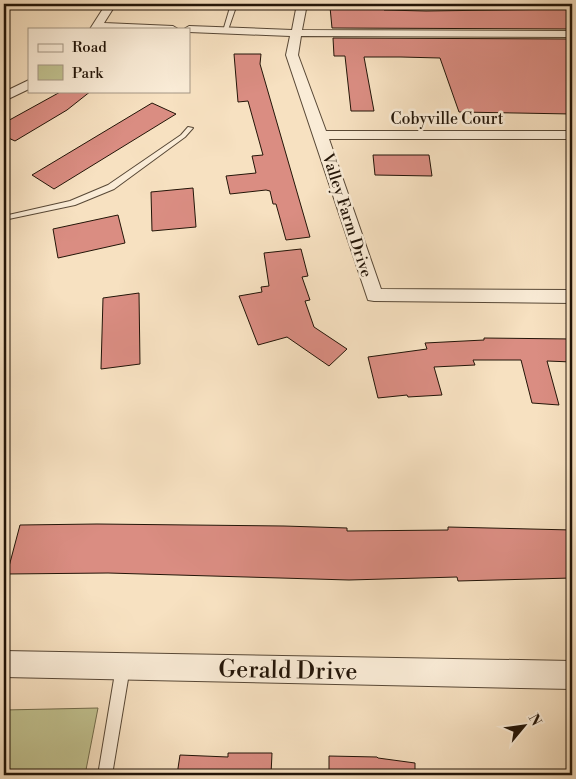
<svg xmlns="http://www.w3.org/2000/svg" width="576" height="779" font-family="'Libre Bodoni',serif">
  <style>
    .green { fill: #c1c290; stroke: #726c4c }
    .building { fill: #da8d82; stroke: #231508 }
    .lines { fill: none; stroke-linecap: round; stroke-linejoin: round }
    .service-casing { stroke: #584836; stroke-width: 2 }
    .minor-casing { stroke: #584836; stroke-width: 2 }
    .service { fill: #faecd7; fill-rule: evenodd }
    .minor { fill: #faecd7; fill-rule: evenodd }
    .labels { text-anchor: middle; stroke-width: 5; stroke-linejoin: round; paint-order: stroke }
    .far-street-label { font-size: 16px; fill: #231508; stroke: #faecd7 }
    .near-street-label { font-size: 24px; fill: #231508; stroke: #faecd7 }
  </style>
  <rect width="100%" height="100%" fill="#f7e1c1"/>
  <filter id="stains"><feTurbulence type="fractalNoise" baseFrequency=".004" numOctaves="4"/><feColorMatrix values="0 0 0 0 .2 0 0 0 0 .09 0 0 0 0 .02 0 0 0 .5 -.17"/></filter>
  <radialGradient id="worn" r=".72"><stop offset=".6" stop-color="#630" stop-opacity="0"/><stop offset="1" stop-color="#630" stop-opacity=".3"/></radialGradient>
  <path class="green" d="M98 708 85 775H4V710Z"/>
  <path class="building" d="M361 6H383L384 10 426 11 572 9V29L332 28 330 7Z
    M333 38 572 39V114L459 112 440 58 401 57H364L374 111H351L345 56H334Z
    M234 54H261L260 64 310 237 286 240 276 204H273L270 191 266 190 230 194 226 176 256 173 252 156 263 155 248 101 238 102Z
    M62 91H91L67 110 15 141 4 136V123Z
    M152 103 176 114 54 189 32 175Z
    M373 155H429L432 176 375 175Z
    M193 188 196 227 152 231 151 192Z
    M118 215 125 243 58 258 53 229Z
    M301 249 308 276 302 277 310 300 305 301 314 327 347 349 329 366 287 337 258 345 239 296 262 292 261 287 269 286 264 253Z
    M139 293 140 364 101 369 103 298Z
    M484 338 572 339V362L547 361 559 405 532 403 521 360H473L475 365 434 367 442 395 408 397 407 395 378 398 368 357 427 349 425 343 484 340Z
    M97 524 284 526 347 528V531L448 530V527L572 530V578L458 581 457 577 349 580 108 573 7 574 20 525Z
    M228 753H272L271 775H177L180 755 228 757Z
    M329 756 377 757 378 758 415 763V775H329Z"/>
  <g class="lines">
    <defs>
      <path id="service" d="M231 4H237L228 30 223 31Z
        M188 127 193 128 185 137 114 189 75 205 4 220V216L70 201 108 185 181 135Z
        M123 660 128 662 130 667 112 775H98L116 667 118 662Z"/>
      <path id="minor" d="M106 4H116L104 23 173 26 178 29H90Z
        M297 4H307L302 30 572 31V37L301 36 298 55 326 131H572V139H329L381 289 572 290V303L374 301 368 300 286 55 290 36 189 32V29H184L189 26 292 30Z
        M29 80V89L4 101V92Z
        M4 651 572 661V689L4 677Z"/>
    </defs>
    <use href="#service" class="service-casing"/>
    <use href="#minor" class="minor-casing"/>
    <use href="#service" class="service"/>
    <use href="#minor" class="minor"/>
  </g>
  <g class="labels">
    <g class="far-street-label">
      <text x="447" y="124">Cobyville Court</text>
      <text transform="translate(348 215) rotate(72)" y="6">Valley Farm Drive</text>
    </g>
    <g class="near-street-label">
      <text transform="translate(288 670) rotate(1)" y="8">Gerald Drive</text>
    </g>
  </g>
  <rect width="576" height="779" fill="none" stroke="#f7e1c1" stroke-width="20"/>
  <rect x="5" y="5" width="566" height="769" fill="none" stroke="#231508" stroke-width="2.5"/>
  <rect x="10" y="10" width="556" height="759" fill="none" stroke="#231508"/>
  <rect x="28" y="28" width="162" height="65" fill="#faecd7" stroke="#a49684"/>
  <rect x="38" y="44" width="25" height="8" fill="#faecd7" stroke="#a49684"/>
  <text x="72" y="52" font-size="15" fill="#231508">Road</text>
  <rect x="38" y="65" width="25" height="15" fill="#c1c290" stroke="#a49684"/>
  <text x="72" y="78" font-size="15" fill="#231508">Park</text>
  <g transform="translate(524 726) rotate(61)" stroke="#faecd7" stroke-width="4" paint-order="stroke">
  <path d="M0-4L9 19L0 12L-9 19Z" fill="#231508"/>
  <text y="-8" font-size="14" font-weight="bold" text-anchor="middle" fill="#231508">N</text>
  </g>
  <rect width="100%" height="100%" filter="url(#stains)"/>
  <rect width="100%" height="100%" fill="url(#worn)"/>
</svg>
